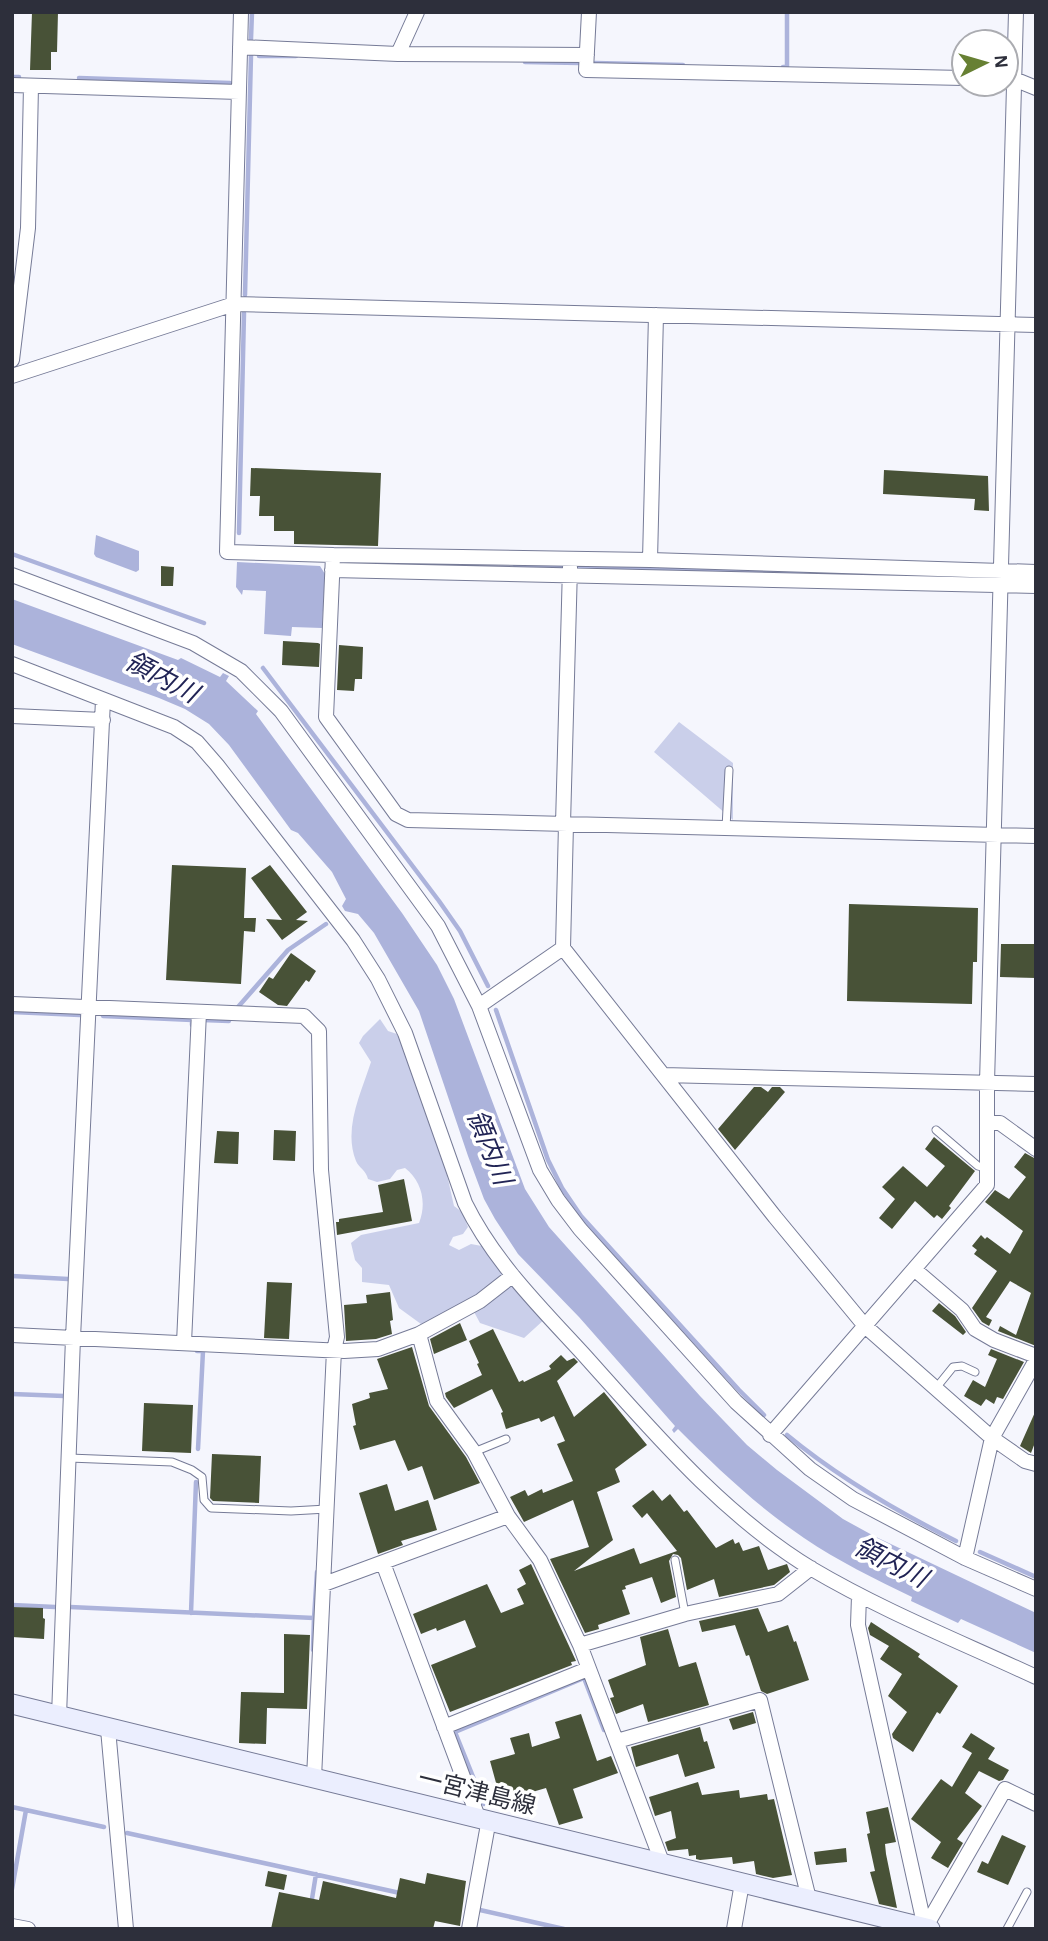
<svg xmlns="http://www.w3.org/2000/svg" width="1048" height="1941" font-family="'Alegreya Sans','Noto Sans JP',sans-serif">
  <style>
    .green { fill: #cacfea }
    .water { fill: #acb3db }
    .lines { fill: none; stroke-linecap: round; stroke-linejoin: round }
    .stream { stroke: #acb3db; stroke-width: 4.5 }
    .building { fill: #485237 }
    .lane-casing { stroke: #767b97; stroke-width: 9 }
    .street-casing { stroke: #767b97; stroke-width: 16 }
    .secondary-casing { stroke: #767b97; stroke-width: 21 }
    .lane { stroke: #fff; stroke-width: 7 }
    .street { stroke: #fff; stroke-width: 14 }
    .secondary { stroke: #ebeefe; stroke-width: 19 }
    .labels { text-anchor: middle; stroke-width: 7; stroke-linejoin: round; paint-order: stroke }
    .street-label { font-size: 24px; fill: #2d2f3b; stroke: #fff }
    .water-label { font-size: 26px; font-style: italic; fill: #212455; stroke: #fff }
  </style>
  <rect width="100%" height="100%" fill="#f5f6fd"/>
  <path class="green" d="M679 722 733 763V820L654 752Z
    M380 1019 388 1031 397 1034 402 1044 445 1166 454 1206 462 1212 468 1227 463 1234 453 1237 449 1245 459 1250 471 1244 487 1247 502 1275C480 1295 451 1319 421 1324L399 1308 389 1285 362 1282V1268L355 1260 351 1243 361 1235 419 1223C427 1203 422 1181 405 1168L397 1170 390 1179 377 1182 368 1179C366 1170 359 1168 356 1161 343 1129 361 1093 371 1062L359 1043 363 1036Z
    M511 1281 546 1318 524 1338 480 1323 473 1310Z"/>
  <path class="water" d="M96 535 139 551V570L136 572 96 557 94 554Z
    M237 562 320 566 325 574 322 628 292 627 291 636 264 634 266 591 243 590 242 595 236 587Z
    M12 599 178 660 181 658 220 677 223 673 229 676 226 681 258 711 256 714 402 913 437 965 454 999 525 1189 549 1227 700 1396 747 1445 777 1470 843 1519 874 1536 1036 1613V1653L961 1619 958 1623 911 1601 912 1597C875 1579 838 1561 804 1538 758 1507 717 1468 678 1429L674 1433 672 1430 675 1426 579 1317 518 1254 495 1219 484 1199 468 1156 419 1011 374 933 358 914 345 911 342 906 346 899 332 872 298 833 291 830 229 745 209 724 185 709 159 698 12 644Z"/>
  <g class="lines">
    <path class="stream" d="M251 39 252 12
      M259 56H296
      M525 62 580 63
      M595 63 683 65
      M783 67H787V12
      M12 77H19
      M79 78 230 83
      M245 295 251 55
      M239 533 244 313
      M12 554 204 623
      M515 565 563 566
      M578 567 955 576
      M263 668 439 901 460 931 488 986
      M238 1007 288 950 326 924
      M496 1010 548 1160 562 1188 581 1216 739 1390 764 1415
      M12 1012 80 1015
      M103 1016 192 1020V1025
      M203 1020 229 1021
      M12 1276 68 1279
      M197 1351H203L198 1449
      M12 1394 64 1396
      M787 1435C839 1478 896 1511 956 1541
      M980 1552 1036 1577
      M12 1605 55 1607
      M70 1607 314 1618 313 1650
      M191 1613 196 1482
      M314 1618 317 1572
      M484 1804 455 1732 584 1678 604 1730
      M12 1807 104 1827
      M127 1833 400 1893
      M12 1889 26 1810
      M311 1905 316 1874
      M480 1910 564 1929"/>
  </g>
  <path class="building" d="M32 12H58L57 52H51V70H30Z
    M251 468 381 473 378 546 294 544V531H274V516H259L260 496H250Z
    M884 470 988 476 989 511 974 510 975 499 883 494Z
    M161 566 174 567 173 586H161Z
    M283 641 318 643 320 644 319 667 282 665Z
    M339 645 363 647 362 679H355L354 691 337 690Z
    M172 865 246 868 244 918H256L255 932 244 931 241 984 166 980Z
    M270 865 307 912 296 920 308 921 282 940 266 919 282 920 251 878Z
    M849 904 978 908 977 962H973L972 1004 847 1001Z
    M1001 944H1036V978L1000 977Z
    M291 953 316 971 309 982 306 980 287 1006 278 1005 259 992 269 977 273 979Z
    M754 1087H761L768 1092 772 1087H780L785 1092 735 1150 718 1129Z
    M274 1130 296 1131 295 1161 273 1160Z
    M217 1131 239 1132 238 1164 214 1163Z
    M934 1137 975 1171 949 1206 951 1208 942 1219 937 1215 934 1218 915 1201 892 1229 879 1218 895 1199 882 1187 903 1166 927 1187 945 1166 925 1149Z
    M1025 1153 1036 1159V1346L998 1331 1000 1326 1016 1335 1031 1293 1010 1281 986 1317 992 1320 989 1326 982 1322 972 1308 997 1271 974 1254 977 1250 972 1246 981 1235 985 1239 987 1237 1010 1254 1023 1231 985 1202 995 1190 1009 1199 1026 1177 1014 1167Z
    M404 1179 412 1221 337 1235 336 1222H339V1219L383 1212 378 1185Z
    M267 1282 292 1283 289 1339 264 1338Z
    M390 1292 393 1320 390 1321 392 1334 376 1339 346 1341 344 1305 367 1303 366 1295Z
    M939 1303 955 1316 966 1332 963 1335 932 1311Z
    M460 1323 467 1340 434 1354 430 1339Z
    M493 1329 519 1382 523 1380 524 1382 551 1369 549 1366 561 1355 567 1361 574 1358 578 1362 557 1381 574 1417 604 1392 647 1445 615 1469 620 1482 597 1492 613 1540 574 1571 634 1548 640 1564 677 1551 647 1513 642 1518 632 1506 653 1490 662 1501 670 1494 684 1512 687 1510 716 1548 733 1539 735 1544 739 1542 743 1551 759 1546 768 1570 787 1564 790 1572 774 1585 719 1597 714 1579 687 1590 681 1558 678 1555 673 1554 669 1561 676 1597 661 1603 652 1577 625 1586 626 1589 622 1590 630 1614 598 1625 599 1629 585 1633 550 1559 589 1547 573 1500 524 1522 510 1497 525 1490 528 1496 542 1489 543 1493 573 1481 557 1444 565 1441 554 1416 541 1422 539 1418 506 1429 501 1413 503 1412 492 1389 454 1408 446 1397 445 1393 482 1375 477 1364 479 1363 469 1341Z
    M412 1347 429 1406 466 1457 480 1483 434 1500 422 1466 408 1471 395 1440 360 1450 353 1426 356 1425 352 1404 370 1398 369 1393 388 1389 377 1359Z
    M991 1349 1024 1362 1003 1399 997 1397 994 1404 986 1399 981 1406 964 1396 973 1380 985 1387 997 1359 988 1355Z
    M144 1403 193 1405 191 1453 142 1451Z
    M1036 1410V1440L1031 1453 1020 1446Z
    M212 1454 261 1456 259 1503 213 1501 210 1498Z
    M387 1484 395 1511 428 1500 437 1530 401 1541 403 1545 378 1554 359 1493Z
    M531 1564 576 1661 571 1662 572 1665 450 1712 431 1665 476 1647 465 1620 437 1631 436 1628 421 1634 413 1614 487 1584 501 1613 524 1604 517 1589 526 1584 519 1570Z
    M12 1607 43 1608V1618L45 1619 44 1639 12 1637Z
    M758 1608 768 1632 788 1625 794 1642 796 1641 809 1680 767 1694 761 1691 749 1655 746 1656 735 1625 702 1632 699 1621Z
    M871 1622 920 1654 918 1657 958 1686 940 1714 937 1712 913 1752 893 1738 892 1734 907 1712 888 1696 902 1674 880 1659 889 1646 870 1635 868 1628Z
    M668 1629 679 1667 696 1662 709 1705 648 1722 643 1704 616 1714 610 1698 614 1697 608 1680 646 1665 640 1637Z
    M284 1634 310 1635 307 1709 267 1708 266 1744 239 1743 241 1692 284 1693Z
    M753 1712 756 1723 733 1730 729 1719Z
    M581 1714 597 1761 611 1756 618 1773 573 1789 583 1818 559 1825 546 1788 501 1801 490 1761 515 1754 510 1738 529 1733 532 1747 560 1738 555 1722Z
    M700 1727 704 1742 707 1741 715 1768 685 1777 678 1754 636 1767 631 1747Z
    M971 1733 995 1748 988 1759 1009 1770 1003 1780 999 1781 979 1771 965 1793 982 1806 957 1839 963 1843 948 1868 931 1858 941 1842 911 1819 941 1779 952 1787 972 1753 962 1747Z
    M698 1782 702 1795 739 1790 740 1798 767 1794 768 1800 774 1799 792 1875 773 1878 756 1874 754 1861 733 1864 732 1857 700 1860 696 1859V1855L689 1856 688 1849 668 1851 665 1842 676 1838 671 1811 655 1816 649 1797Z
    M888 1807 896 1842 885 1844 886 1854 897 1908 879 1904 870 1872 875 1871 867 1834 870 1833 866 1812Z
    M1002 1835 1026 1846 1008 1885 977 1872 982 1861 988 1864Z
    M846 1848 847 1862 816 1865 814 1852Z
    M268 1871 287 1875 284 1890 265 1886Z
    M427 1873 466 1881 460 1926 435 1921 433 1929H271L279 1892 319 1900 323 1881 396 1898 400 1878 425 1884Z"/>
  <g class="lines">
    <defs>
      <path id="lane" d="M726 828 729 770
        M936 1130 978 1166 986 1168
        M936 1388 953 1367 962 1366 975 1372
        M474 1452 506 1439
        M69 1458 172 1462 192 1470 202 1477 204 1500 211 1508 291 1511 327 1509
        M675 1560 685 1614
        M1007 1929 1027 1892"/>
      <path id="street" d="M241 12 227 552 333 555 326 717 396 814 408 820 1036 836
        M589 12 586 70 964 78
        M240 47 398 54 417 12
        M398 54 587 55
        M1007 79H1014L1036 88
        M12 85 239 92
        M12 360 28 228 31 86
        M12 376 234 304 1036 325
        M333 555 650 560 1036 572
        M650 560 656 315
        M332 570 1036 586
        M12 575 193 643 241 671 281 711 438 926 479 1006 540 1170 558 1200 580 1229 736 1402 810 1469 853 1499 965 1558 1036 1589
        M12 664 174 727 197 742 217 765 353 940 378 979 405 1033 465 1203C494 1262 541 1308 585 1356 654 1433 723 1515 812 1569 883 1611 961 1642 1036 1677
        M12 716 103 720
        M563 824 570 567
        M566 824 563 948 775 1217 865 1326 992 1438 1025 1461 1036 1464
        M12 1004 304 1016 319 1031 321 1170 337 1337 334 1350 314 1778
        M479 1006 563 948
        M663 1075 1036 1084
        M987 1123H1000L1036 1149
        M914 1269 962 1310 975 1329 994 1340 1036 1356
        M419 1334 480 1301 512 1276
        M12 1335 344 1351 378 1349 419 1334 437 1401 474 1452 508 1516 540 1560 580 1645 662 1862
        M184 1343 199 1012
        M770 1435 987 1185V1083L1016 12
        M965 1558 992 1438 1036 1360
        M383 1563 478 1817
        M324 1584 508 1516
        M859 1596 858 1625 925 1928
        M580 1645 685 1614 778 1594 811 1568
        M59 1716 73 1338 103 700
        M444 1727 588 1669
        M108 1729 126 1929
        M617 1741 760 1700 809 1899
        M12 1926 28 1929
        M925 1928 1005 1789 1036 1804
        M469 1929 489 1819
        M734 1929 742 1883"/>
      <path id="secondary" d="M12 1704 930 1929"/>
    </defs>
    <use href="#lane" class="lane-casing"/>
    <use href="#street" class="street-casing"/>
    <use href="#secondary" class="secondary-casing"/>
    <use href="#lane" class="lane"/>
    <use href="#street" class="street"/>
    <use href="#secondary" class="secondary"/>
  </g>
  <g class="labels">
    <g class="street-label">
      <text transform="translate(477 1792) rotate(14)" y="8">一宮津島線</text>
    </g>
    <g class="water-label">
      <text transform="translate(162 677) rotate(28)" y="9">領内川</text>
      <text transform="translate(490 1147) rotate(68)" y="9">領内川</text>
      <text transform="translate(891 1562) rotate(27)" y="9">領内川</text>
    </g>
  </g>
  <rect width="1048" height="1941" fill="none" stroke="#2d2f3b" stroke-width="28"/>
  <g transform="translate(985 63) rotate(85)"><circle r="33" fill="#ffffff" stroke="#abacb1" stroke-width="2"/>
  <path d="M0-5L12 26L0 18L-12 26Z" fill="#678033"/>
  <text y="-10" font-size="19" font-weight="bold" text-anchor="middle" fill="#2d2f3b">N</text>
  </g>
</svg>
